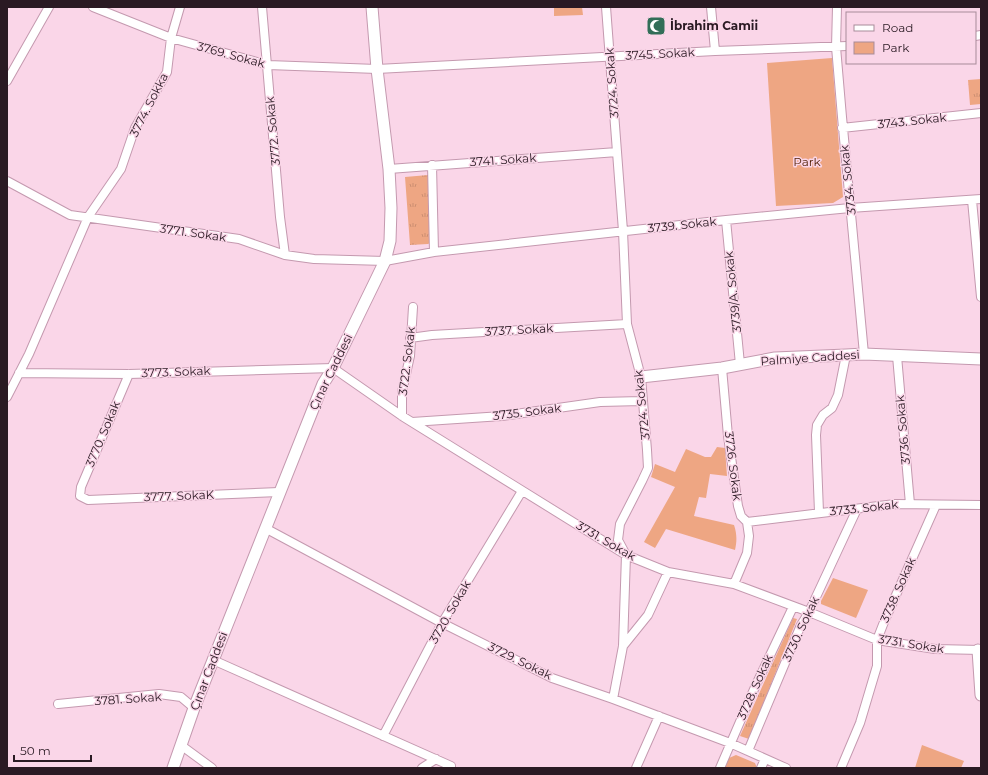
<svg xmlns="http://www.w3.org/2000/svg" width="988" height="775" font-family="Montserrat,sans-serif">
  <style>
    .grass { fill: url(#grass-tufts) }
    .green { fill: #eea683 }
    .lines { fill: none; stroke-linecap: round; stroke-linejoin: round }
    .minor-casing { stroke: #c499af; stroke-width: 10 }
    .tertiary-casing { stroke: #c499af; stroke-width: 13 }
    .minor { stroke: #fff; stroke-width: 8 }
    .tertiary { stroke: #fff; stroke-width: 11 }
    .labels { text-anchor: middle; stroke-width: 3; stroke-linejoin: round; paint-order: stroke }
    .poi-label { font-size: 12px; font-weight: bold; fill: #2a1a23; stroke: #fad6e8; text-anchor: start }
    .street-label { font-size: 12px; fill: #2a1a23; stroke: #fad6e8 }
    .park-label { font-size: 12px; fill: #4e1c00; stroke: #fad6e8 }
  </style>
  <defs>
    <pattern id="grass-tufts" width="24" height="20" patternUnits="userSpaceOnUse"><rect width="24" height="20" fill="#eea683"/><path d="M3 7l-1-3M5 7V3M7 7l1-3M15 17l-1-3M17 17v-4M19 17l1-3" fill="none" stroke="#cc8e71"/></pattern>
  </defs>
  <rect width="100%" height="100%" fill="#fad6e8"/>
  <path class="grass" d="M981 79V104L970 105 968 80Z
    M428 175 430 243 428 244 410 245 405 177Z
    M793 618 797 619 749 739 740 736Z"/>
  <path class="green" d="M554 7H582L583 15 554 16Z
    M832 58 843 197 833 203 776 206 767 63Z
    M717 447 725 448 727 476 710 474 706 498 699 497 694 516 734 525C737 534 737 541 735 550L666 529 655 548 644 542 675 487 651 477 655 464 675 472 686 449 705 457H711Z
    M833 578 868 590 856 618 821 604V601Z
    M922 745 964 761 961 768H915Z
    M736 755 755 763 757 768H725L729 758Z"/>
  <g class="lines">
    <defs>
      <path id="minor" d="M93 7 171 38 268 65 377 69 715 51 847 46
        M262 7 280 217 285 255
        M606 7 623 231 627 324 641 377 647 450 648 468 642 481 620 524 618 540 626 555 623 646 613 699
        M711 7 715 51
        M837 7 836 47 842 117 864 354
        M975 36 981 35
        M7 81 49 7
        M842 128 981 113
        M432 165 434 252
        M389 169 617 152
        M7 181 70 215 239 239 285 255 314 259 385 261 434 252 726 220 850 208 981 199
        M972 200 981 297
        M726 220 740 364
        M410 338 432 335 627 324
        M897 356 910 504
        M722 368 728 436 738 506 741 516 747 522 749 536 747 553 734 584
        M19 373 129 374 333 368 402 416 626 555 668 572 734 584 809 612 877 640 935 649 981 650
        M129 374 81 487 80 496 88 500 279 492
        M7 397 29 354 88 217 121 169 135 128 167 72 171 38 180 7
        M402 416V392L410 356 413 307
        M412 422 502 416 600 402 642 401
        M819 512 816 435 817 425 823 415 832 408 838 395 846 355
        M747 522 895 504 981 505
        M265 528 442 623 552 678 613 699 730 743 786 768
        M623 646 648 615 668 572
        M213 660 451 766
        M58 704 159 694 181 697 194 708
        M383 736 442 623 522 491
        M182 746 212 768
        M748 751 801 625 809 612 857 509
        M422 768 436 759
        M636 768 659 716
        M720 768 755 687 793 607
        M761 768 765 759
        M841 768 860 723 877 666V640L884 622 936 505"/>
      <path id="tertiary" d="M641 377 722 368 775 358 846 355 864 354 981 359
        M978 650 981 695
        M173 768 194 708 323 384 333 368 385 261 390 241 391 208 389 169 377 69 372 7"/>
    </defs>
    <use href="#minor" class="minor-casing"/>
    <use href="#tertiary" class="tertiary-casing"/>
    <use href="#minor" class="minor"/>
    <use href="#tertiary" class="tertiary"/>
  </g>
  <defs>
    <symbol id="mosque-square" viewBox="-11 -11 22 22"><rect x="-9" y="-9" width="18" height="18" rx="4" fill="#326e58" stroke="#fad6e8"/><path d="M3.5-4.9A6 6 0 1 0 3.5 4.9A5 5 0 1 1 3.5-4.9Z" fill="#fff"/></symbol>
  </defs>
  <g fill-rule="evenodd">
    <use href="#mosque-square" x="645" y="15" width="22" height="22"/>
  </g>
  <g class="labels">
    <g class="poi-label">
      <text x="670" y="30">İbrahim Camii</text>
    </g>
    <g class="street-label">
      <text transform="translate(660 54) rotate(-3)" y="4">3745. Sokak</text>
      <text transform="translate(231 55) rotate(15)" y="4">3769. Sokak</text>
      <text transform="translate(612 83) rotate(-94)" y="4">3724. Sokak</text>
      <text transform="translate(149 105) rotate(-63)" y="4">3774. Sokka</text>
      <text transform="translate(912 121) rotate(-6)" y="4">3743. Sokak</text>
      <text transform="translate(273 131) rotate(-95)" y="4">3772. Sokak</text>
      <text transform="translate(503 160) rotate(-4)" y="4">3741. Sokak</text>
      <text transform="translate(848 180) rotate(-96)" y="4">3734. Sokak</text>
      <text transform="translate(682 225) rotate(-6)" y="4">3739. Sokak</text>
      <text transform="translate(193 233) rotate(8)" y="4">3771. Sokak</text>
      <text transform="translate(733 292) rotate(-96)" y="4">3739/A. Sokak</text>
      <text transform="translate(519 330) rotate(-3)" y="4">3737. Sokak</text>
      <text transform="translate(810 358) rotate(-4)" y="4">Palmiye Caddesi</text>
      <text transform="translate(407 361) rotate(-83)" y="4">3722. Sokak</text>
      <text transform="translate(176 372) rotate(-2)" y="4">3773. Sokak</text>
      <text transform="translate(331 372) rotate(-64)" y="4">Çınar Caddesi</text>
      <text transform="translate(642 405) rotate(-96)" y="4">3724. Sokak</text>
      <text transform="translate(527 412) rotate(-7)" y="4">3735. Sokak</text>
      <text transform="translate(903 430) rotate(-95)" y="4">3736. Sokak</text>
      <text transform="translate(103 434) rotate(-67)" y="4">3770. Sokak</text>
      <text transform="translate(733 466) rotate(83)" y="4">3726. Sokak</text>
      <text transform="translate(179 496) rotate(-2)" y="4">3777. SokaK</text>
      <text transform="translate(864 508) rotate(-6)" y="4">3733. Sokak</text>
      <text transform="translate(606 541) rotate(30)" y="4">3731. Sokak</text>
      <text transform="translate(898 590) rotate(-66)" y="4">3738. Sokak</text>
      <text transform="translate(450 612) rotate(-60)" y="4">3720. Sokak</text>
      <text transform="translate(801 629) rotate(-65)" y="4">3730. Sokak</text>
      <text transform="translate(911 644) rotate(9)" y="4">3731. Sokak</text>
      <text transform="translate(520 661) rotate(26)" y="4">3729. Sokak</text>
      <text transform="translate(209 671) rotate(-69)" y="4">Çınar Caddesi</text>
      <text transform="translate(755 687) rotate(-66)" y="4">3728. Sokak</text>
      <text transform="translate(128 699) rotate(-4)" y="4">3781. Sokak</text>
    </g>
    <g class="park-label">
      <text x="807" y="166">Park</text>
    </g>
  </g>
  <rect width="988" height="775" fill="none" stroke="#2a1a23" stroke-width="16"/>
  <rect x="846" y="12" width="130" height="52" fill="#fad6e8" stroke="#a78b99"/>
  <rect x="854" y="25" width="20" height="6" fill="#ffffff" stroke="#a78b99"/>
  <text x="882" y="32" font-size="12" fill="#2a1a23">Road</text>
  <rect x="854" y="42" width="20" height="12" fill="#eea683" stroke="#a78b99"/>
  <text x="882" y="52" font-size="12" fill="#2a1a23">Park</text>
  <path d="M14 755v6h77v-6" fill="none" stroke="#2a1a23" stroke-width="2"/>
  <text x="20" y="755" font-size="12" fill="#2a1a23" stroke="#fad6e8" stroke-width="3" paint-order="stroke">50 m</text>
</svg>
